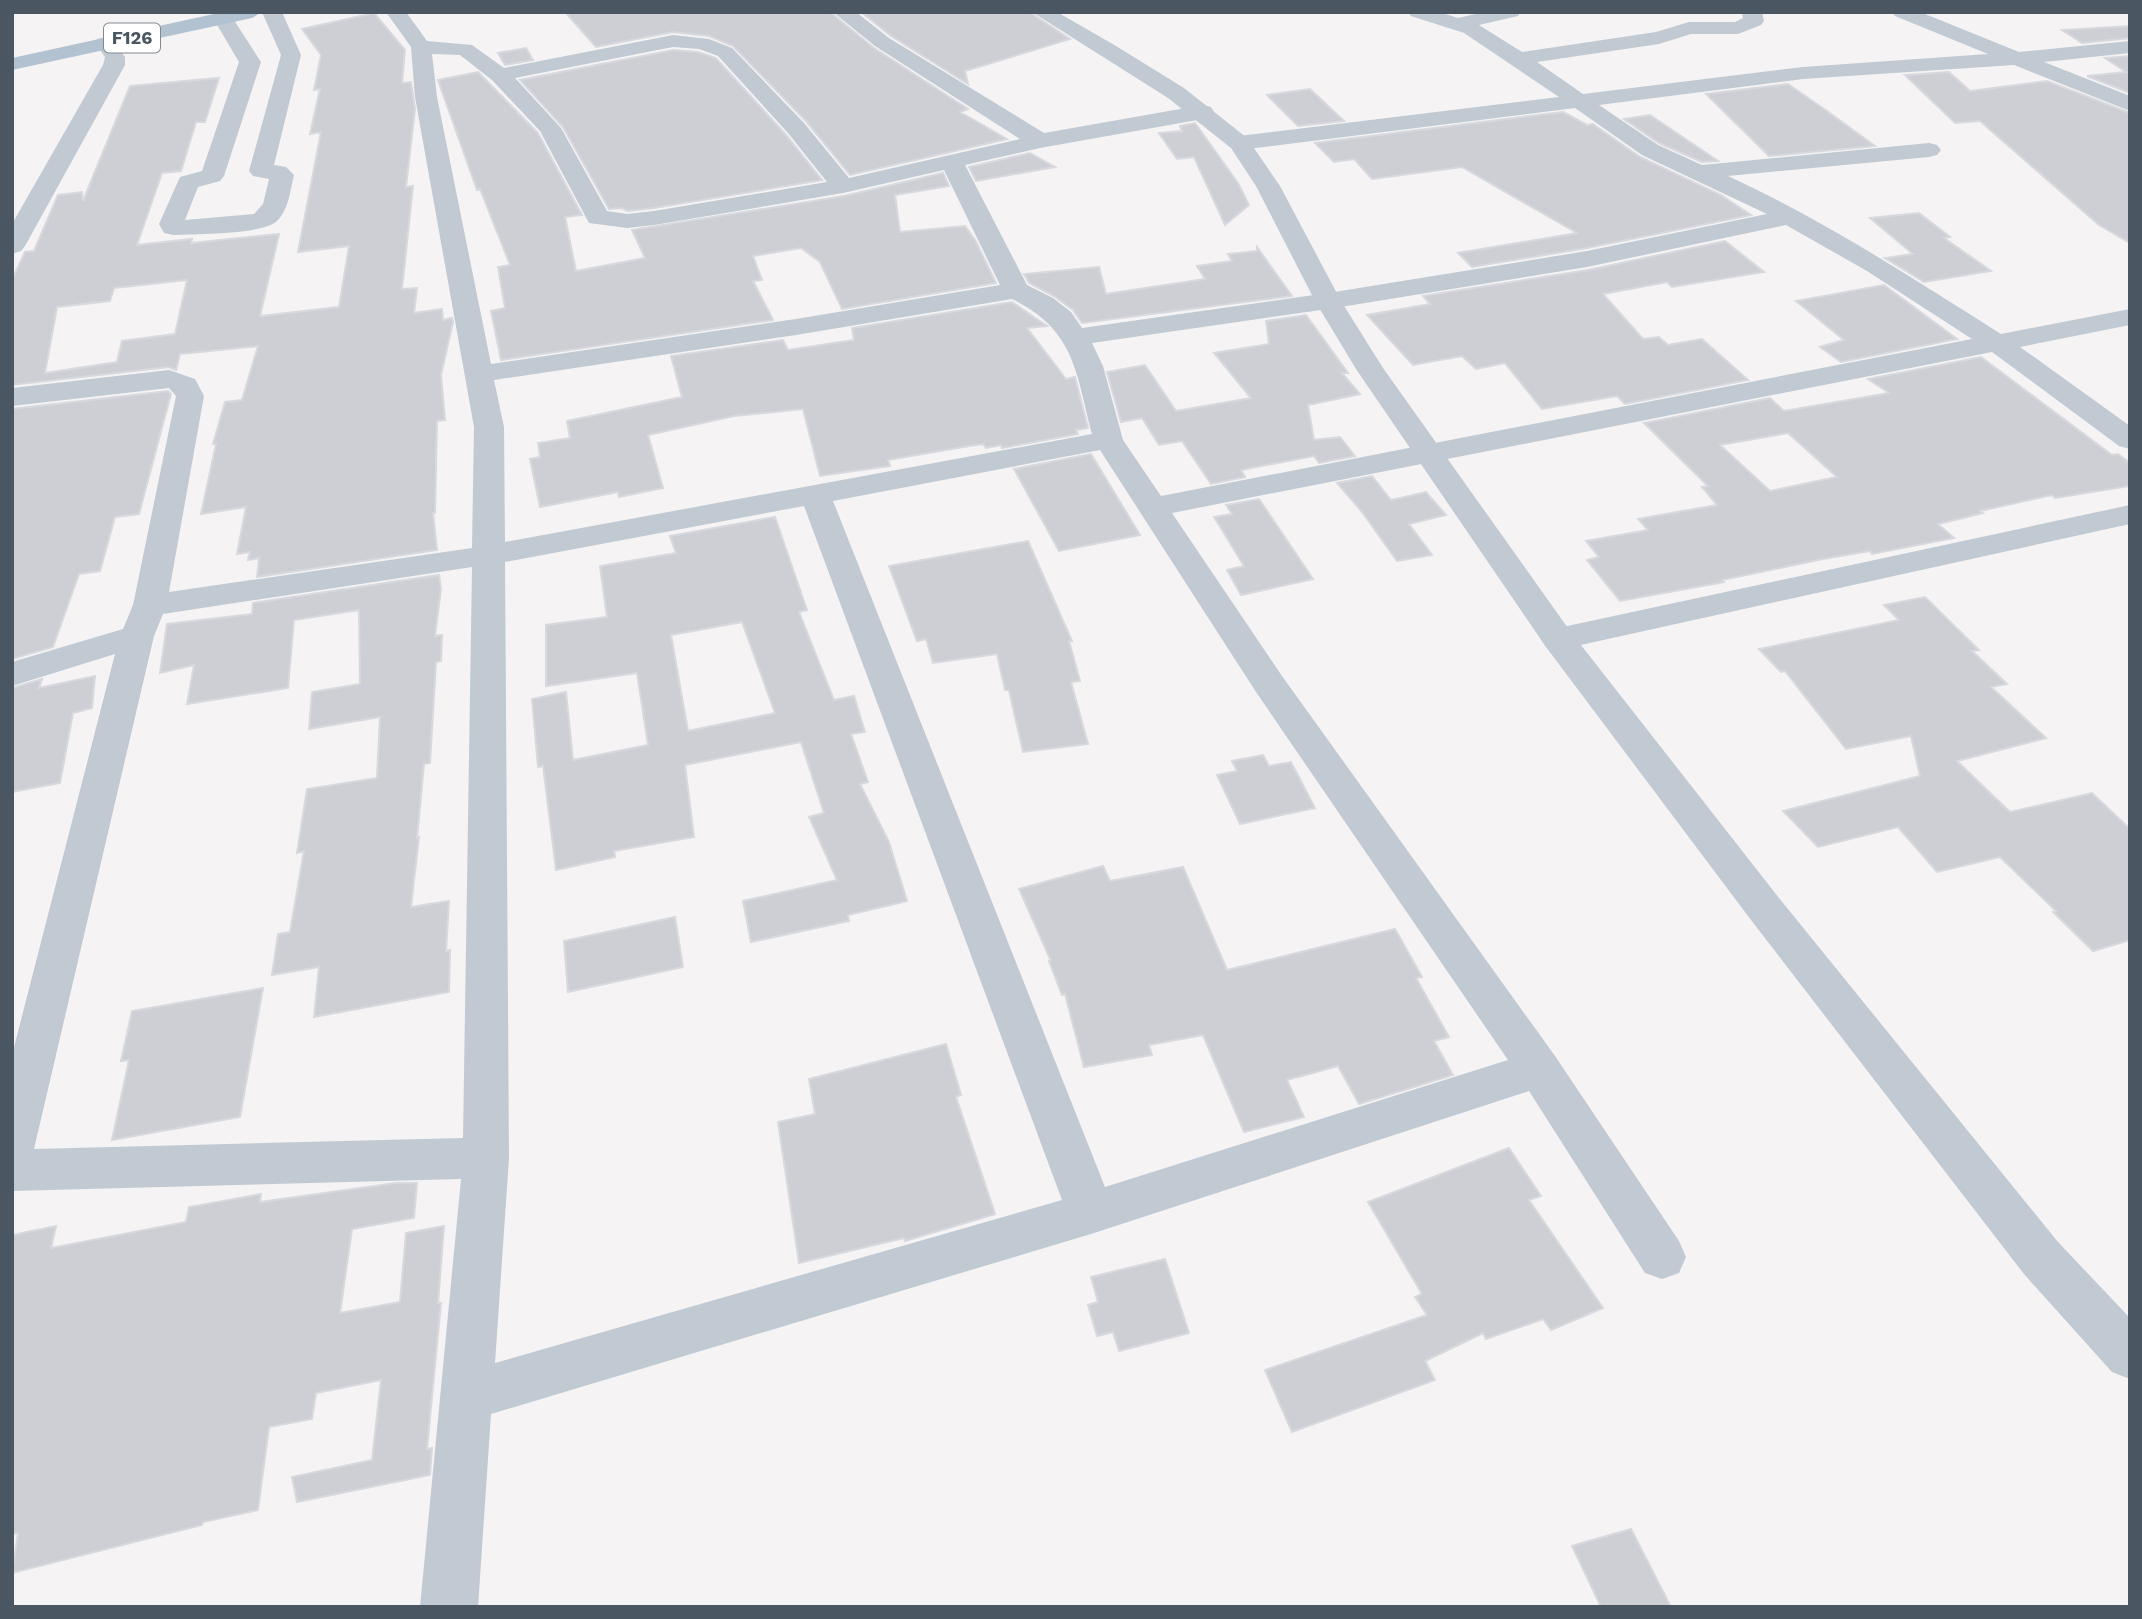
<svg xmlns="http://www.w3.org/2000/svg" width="2142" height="1619" font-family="'Work Sans',sans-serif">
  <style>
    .building { fill: #cdcfd5; stroke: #d7d9de; stroke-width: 2; fill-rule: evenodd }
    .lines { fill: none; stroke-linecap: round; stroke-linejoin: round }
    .minor { fill: #c1cad2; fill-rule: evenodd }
    .tertiary { fill: #c1cad2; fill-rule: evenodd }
    .primary { fill: #b3c2d1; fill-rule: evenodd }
    .labels { text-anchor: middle; stroke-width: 6; stroke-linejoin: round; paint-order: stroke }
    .shield { fill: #fff; stroke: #808990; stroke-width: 2 }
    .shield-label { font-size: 18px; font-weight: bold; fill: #4a5661 }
  </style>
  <rect width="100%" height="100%" fill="#f5f3f3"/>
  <path class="building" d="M565 12H830L874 48 968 109 960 112 1007 139 850 175 806 121 733 46 709 36 673 32 596 47Z
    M861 12H1029L1070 39 965 71 968 84 891 36Z
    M374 13 405 50 402 83 411 82 415 109 406 187 413 186 402 289 417 288 414 313 442 309 443 320 452 318 453 322 441 375 445 420 437 421 435 513H433L437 550 257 577 259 558 248 560 250 552 237 554 246 507 201 514 216 444H213L225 402 242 400 258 346 180 354 176 370 169 367 12 385V280L25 252 34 251 58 195 82 192 83 201 130 86 219 78 205 122H196L181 171 162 173 137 245 192 239 191 243 279 234 260 316 339 307 349 246 298 252 321 132 310 134 320 89 314 90 321 55 302 29ZM187 280 175 334 122 341 117 362 45 373 57 307 110 301 114 288Z
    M2130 26V38L2082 43 2062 30Z
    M526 48 533 60 505 65 498 53Z
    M673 50 698 52 716 58 786 135 822 180 654 208 627 211 622 208 609 209 563 127 520 80Z
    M2130 56V93L2087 76 2126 72 2105 58Z
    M478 72 538 133 582 215 565 217 576 271 645 258 632 230 844 196 943 173 949 186 895 195 900 232 965 226 975 240 996 283 842 309 820 262 801 248 753 256 762 280 753 281 773 320 501 360 491 311 505 308 498 267 510 265 480 189 477 190 438 80Z
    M1949 72 1970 91 2047 81 2130 113V243L2099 225 1980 121 1955 123 1905 75Z
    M1788 84 1827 111 1875 146 1769 156 1706 94Z
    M1310 89 1344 121 1298 126 1267 95Z
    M1563 112 1587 125 1593 124 1640 157 1721 195 1751 215 1587 248 1472 267 1458 253 1577 233 1462 167 1372 179 1354 159 1334 162 1315 143Z
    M1650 115 1718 161 1702 162 1659 143 1624 119Z
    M1195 123 1238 183 1249 205 1225 225 1194 157 1177 159 1159 133 1182 131 1180 126Z
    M1030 153 1055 167 976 181 969 167Z
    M1919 213 1950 237 1944 238 1991 271 1924 282 1885 258 1913 254 1870 218Z
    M1725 241 1764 272 1672 287 1667 282 1603 294 1643 339 1659 337 1668 345 1702 339 1748 380 1625 404 1617 396 1542 409 1505 363 1476 369 1462 356 1413 365 1367 315 1430 304 1423 296 1588 270Z
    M1257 247 1292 296 1082 323 1073 310 1054 296 1029 283 1024 274 1099 267 1106 294 1205 279 1197 266 1232 261 1228 254 1257 251Z
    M1884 285 1957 339 1841 362 1820 347 1844 340 1796 301Z
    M1012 302 1047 326 1027 328 1066 379 1075 377 1088 428 1076 430 1078 434 1002 448 1001 445 986 448 983 444 963 447 888 460 890 466 820 476 803 409 734 416 648 435 663 488 619 497 618 492 540 507 530 459 540 457 538 443 570 438 567 421 682 397 671 356 783 340 788 350 854 340 852 328Z
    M1306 315 1348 373H1342L1360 394 1308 405 1314 440 1340 437 1355 456 1319 463 1314 456 1241 470 1245 477 1211 484 1182 441 1159 445 1142 418 1121 422 1107 372 1145 365 1176 411 1251 398 1214 353 1269 344 1266 321Z
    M1981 357 2112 455 2118 454 2130 463V486L2055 498 2052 495 1980 511 1983 513 1938 524 1954 538 1872 554 1870 551 1823 559 1722 580 1724 582 1620 601 1587 560 1599 557 1586 541 1648 530 1638 519 1717 505 1702 487 1708 486 1644 423 1770 398 1784 411 1889 393 1868 379ZM1788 433 1837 477 1770 491 1720 445Z
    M168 391 171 394 139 514 115 517 100 571 79 574 53 647 12 659V409Z
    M1091 454 1140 535 1059 551 1014 469Z
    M1372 476 1391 500 1426 492 1446 515 1409 524 1432 555 1397 561 1362 512 1337 483Z
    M1259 499 1313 579 1241 595 1227 570 1244 566 1214 517 1232 514 1226 505Z
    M775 517 807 610 799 612 834 700 854 696 865 732 851 734 868 782 860 784 889 842 907 901 848 915 849 921 751 942 743 901 837 880 809 817 824 813 801 742 685 765 694 837 614 851 615 857 556 870 543 766 538 767 532 699 566 692 573 760 648 745 637 673 546 686V625L607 617 600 566 676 553 670 536ZM742 622 775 713 688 731 671 635Z
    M1028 541 1072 641H1069L1080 681 1071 682 1088 744 1023 752 1009 690H1005L997 654 933 663 926 639 917 641 889 566Z
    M439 575 441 589 435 636 442 635 441 661 436 662 430 763 424 764 417 838 419 837 411 907 449 901 446 951 450 950 449 992 314 1017 319 967 272 975 278 934 290 932 304 851 297 853 307 789 377 778 380 717 309 729 312 692 360 684 359 610 294 620 288 688 187 704 194 665 160 673 167 624 252 614 253 603Z
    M1925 597 1979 650 1972 651 2007 684 1991 687 2046 738 1957 761 2010 812 2092 793 2130 829V940L2093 951 2053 912 2056 911 2000 857 1937 872 1898 827 1818 847 1783 811 1920 776 1911 736 1846 749 1785 671 1781 672 1759 649 1899 620 1884 605Z
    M95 676 92 708 73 713 60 783 12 792V688L42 679 39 688Z
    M1263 755 1269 766 1291 762 1315 808 1240 824 1217 775 1237 771 1232 761Z
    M1103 866 1110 881 1183 867 1227 970 1395 929 1422 977 1416 978 1449 1037 1434 1041 1453 1075 1359 1104 1338 1066 1287 1080 1304 1117 1244 1132 1203 1035 1149 1045 1152 1055 1084 1067 1065 994 1062 995 1049 961H1051L1019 889Z
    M675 917 683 967 568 992 564 941Z
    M263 988 240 1117 112 1140 129 1060 121 1061 132 1011Z
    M946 1044 961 1095 956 1097 995 1214 905 1241 904 1238 799 1263 778 1122 815 1114 809 1079Z
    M1509 1148 1541 1196 1529 1200 1603 1308 1551 1330 1543 1319 1486 1339 1483 1333 1425 1361 1435 1380 1292 1432 1265 1370 1427 1315 1415 1297 1422 1294 1368 1202Z
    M396 1183H417L414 1218 352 1229 340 1313 400 1302 406 1233 444 1226 438 1303H441L427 1449 432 1448 430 1475 297 1502 292 1477 372 1460 381 1380 316 1393 312 1419 269 1427 258 1510 203 1522 202 1525 12 1573 18 1534 12 1533V1235L56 1226 51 1248 186 1222 189 1207 261 1194 260 1202Z
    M1165 1259 1189 1333 1119 1351 1113 1332 1097 1336 1088 1305 1098 1302 1091 1277Z
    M1631 1529 1671 1607H1601L1572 1546Z"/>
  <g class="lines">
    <path class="minor" d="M222 12 230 14 261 62 224 176 220 181 198 187 185 220 254 214 263 204 269 179 253 176 249 171 281 55 262 12H282L301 55 274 165 286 167 294 175C290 191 289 209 277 221 262 235 194 234 173 235L164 233 159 224 180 177 202 171 239 62 213 18Z
      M386 12H406L427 41 472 45 504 68 673 35 709 39 732 48 804 123 849 178 1020 139 875 46 833 12H856L889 38 1044 133 1203 105 1211 107 1214 112 1211 117 1203 119 1040 148 965 165 1027 285 1053 298 1071 312 1082 328 1328 293 1587 251 1767 214 1642 155 1575 108 1239 150 1231 148 1228 143 1231 138 1239 136 1559 97 1464 33 1411 16 1408 12H1439L1458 18 1485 12H1521L1518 16 1479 25 1522 52 1656 32 1689 22H1735L1743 18 1742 12H1762L1764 21 1761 25 1738 34H1691L1659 44 1537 62 1583 94 1803 67 1988 54 1895 16 1892 12H1920L2019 52 2130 41V53L2044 62 2130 96V111L2014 65 1803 79 1599 105 1658 145 1702 165 1929 143 1937 145 1941 150 1937 155 1929 157 1728 176C1824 220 1912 278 2001 334L2130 309V325L2020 347 2130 426V449L2119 446 1992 352 1172 513 1282 676 1555 1056 1679 1241 1686 1257 1679 1273 1662 1279 1645 1273 1529 1091 1091 1234 491 1414 478 1607H420L461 1179 12 1191V1055L115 654 12 686V662L123 629 133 605 176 396 169 388 12 406V388L169 370 195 379 204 396 169 592 472 548 474 427 415 97 411 47ZM673 47 699 49 718 56 788 133 827 182 654 211 627 214 607 211 561 128 515 78ZM432 54 460 55 492 80 540 131 589 223 627 228 654 225 843 193 944 170 1000 285 796 319 491 364 437 97ZM1786 225 1867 271 1972 339 1161 496 1123 440 1103 366 1092 343 1328 309 1587 267ZM1012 299C1075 330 1076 372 1092 434L505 542 504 427 494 380 796 335ZM1100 450 1256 692 1508 1060 1105 1187 833 501ZM804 506 1062 1200 495 1363 509 1158 505 562ZM472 567 463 1138 34 1149 154 636 163 614Z
      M105 37 112 39 125 57V65L25 246 21 251 12 254V224L103 65 105 57 95 43 98 39Z
      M2130 505V524L1558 650 1546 647 1541 639 1546 631 1558 628Z"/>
    <path class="tertiary" d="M1032 12H1057L1116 46 1184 88 1247 138 1280 186 1341 301 1383 368 1570 631 1779 898 2058 1242 2130 1318V1379L2112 1372 2024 1274 1751 920 1546 647 1356 369 1315 301 1256 186 1231 148 1168 98Z"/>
    <path class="primary" d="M223 12H262L252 18 12 70V58Z"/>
  </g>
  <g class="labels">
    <rect class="shield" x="104" y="23.5" width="56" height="29" rx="5"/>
    <g class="shield-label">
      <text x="132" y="44">F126</text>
    </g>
  </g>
  <rect width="2142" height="1619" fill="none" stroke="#4a5661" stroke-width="28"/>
</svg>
